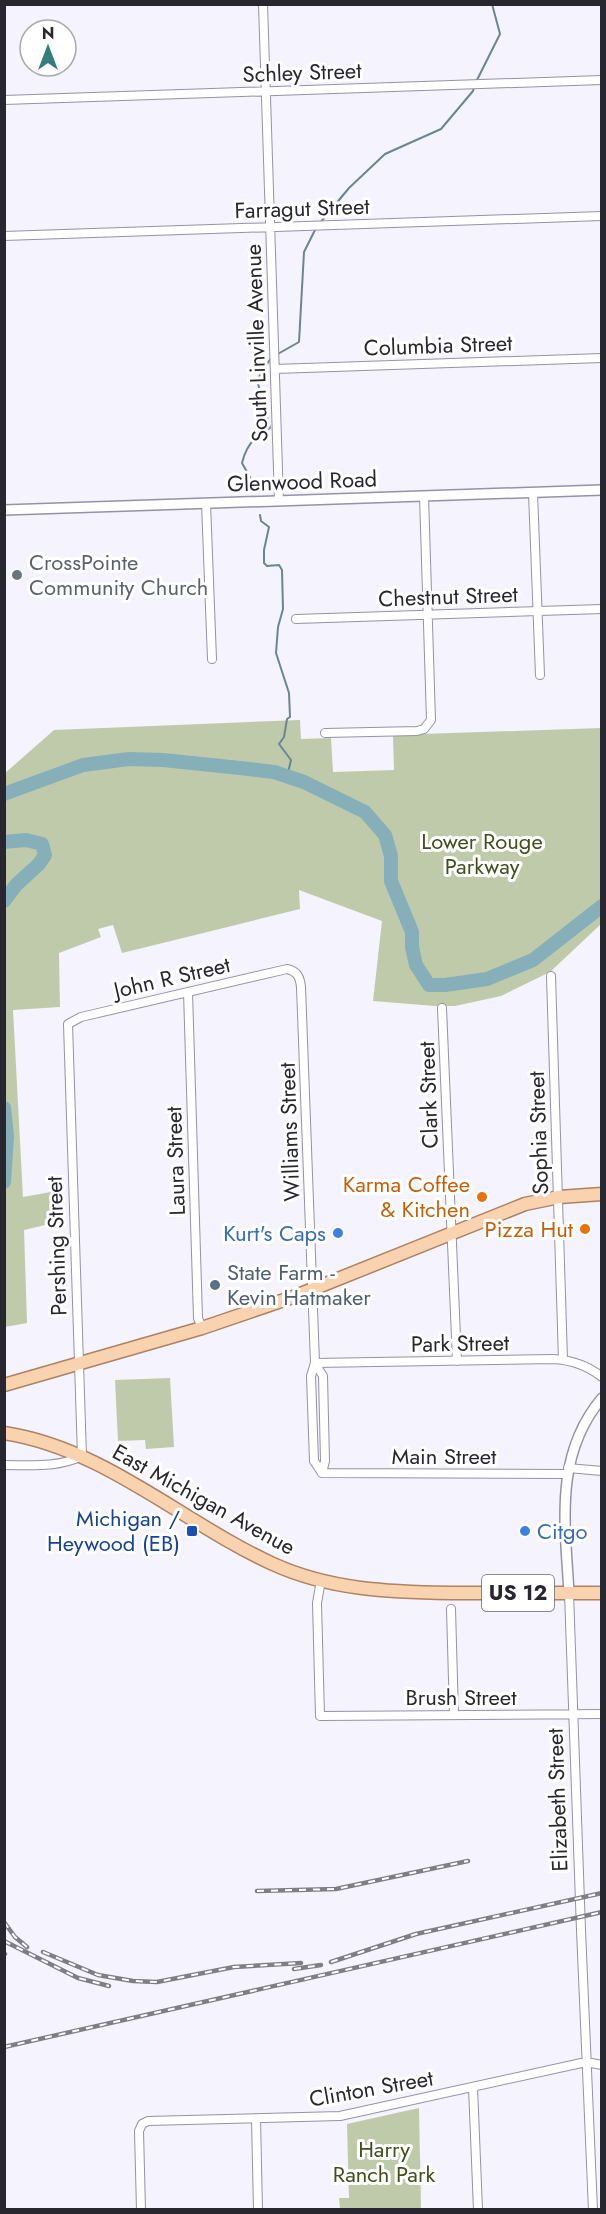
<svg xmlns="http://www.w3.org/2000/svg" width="606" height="2214" font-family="Jost,sans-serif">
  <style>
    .green { fill: #bfcaaa }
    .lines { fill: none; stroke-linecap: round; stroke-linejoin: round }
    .stream { stroke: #6a8690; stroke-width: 2 }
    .river { stroke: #87afb9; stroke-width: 14 }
    .minor-casing { stroke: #9592a7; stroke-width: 10 }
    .tertiary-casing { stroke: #9592a7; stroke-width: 12 }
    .primary-casing { stroke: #ad8361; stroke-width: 15 }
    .minor { stroke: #fff; stroke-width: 8 }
    .tertiary { stroke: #fff; stroke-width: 9 }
    .primary { stroke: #f9d3b0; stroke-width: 12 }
    .rail-casing { stroke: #7f7d86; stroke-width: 4.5 }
    .rail { stroke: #fff; stroke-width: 2; stroke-dasharray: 7; stroke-linecap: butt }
    .worship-dot { fill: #6b7280; stroke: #fff; stroke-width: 2 }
    .food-dot { fill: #e8710a; stroke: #fff; stroke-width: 2 }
    .shop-dot { fill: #3f7fe0; stroke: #fff; stroke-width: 2 }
    .service-dot { fill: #5c6f8a; stroke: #fff; stroke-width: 2 }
    .transit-dot { fill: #1a4fb4; stroke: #fff; stroke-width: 2 }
    .labels { text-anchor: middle; stroke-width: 6; stroke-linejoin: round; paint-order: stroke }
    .shield { fill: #fff; stroke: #68676d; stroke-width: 1.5 }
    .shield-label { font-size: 21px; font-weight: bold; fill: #28262f }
    .street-label { font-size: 22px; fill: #28262f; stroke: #fff }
    .worship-label { font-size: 22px; fill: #5b616d; stroke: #fff; text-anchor: start }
    .park-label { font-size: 22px; fill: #414f1d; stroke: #fff }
    .food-label { font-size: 22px; fill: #c56008; stroke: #fff; text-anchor: end }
    .shop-label { font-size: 22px; fill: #366cbe; stroke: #fff; text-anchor: end }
    .service-label { font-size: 22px; fill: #4e5e75; stroke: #fff; text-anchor: start }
    .transit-label { font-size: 22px; fill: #164399; stroke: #fff; text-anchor: end }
  </style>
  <rect width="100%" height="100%" fill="#f5f3fd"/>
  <path class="green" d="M300 720 301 739 331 738 333 772 394 770 393 735 601 728V924L550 972 501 996 455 1006H435L373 1001 382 921 299 890 300 909 122 953 113 925 98 929 101 937 59 953 60 1007 13 1010 23 1197 62 1190V1221L24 1230 27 1323 5 1327 4 774 54 730Z
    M170 1378 174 1447 146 1449 145 1440 118 1441 115 1380Z
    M419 2108 421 2209H340L339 2198H349L347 2124Z"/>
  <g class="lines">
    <path class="stream" d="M476 82 500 34 492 4
      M320 223 349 188 385 154 441 129 473 91 474 87
      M276 355 299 342 304 252 316 228
      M256 488 242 463C246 446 255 435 270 428L257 380 271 358
      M260 515 261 521 269 527 264 550V563L267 566 279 565 282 570 283 609 278 627 276 653 289 693 290 717 287 719 284 737 279 744 291 760 287 777"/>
    <path class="river" d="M4 794 83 765 129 759 163 760 240 768 274 772 304 782 365 812 385 835 391 856V881L412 932V947L416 965 429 985H445L487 979 533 960 602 906
      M4 842 26 840 42 844 45 855 39 864 16 885 4 901
      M4 1108 7 1136 4 1182"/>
    <defs>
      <path id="minor" d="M263 4 279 501
        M4 100 602 80
        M4 236 602 216
        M275 369 602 358
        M533 493 540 675
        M206 503 212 659
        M296 619 602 609
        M325 733 417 731 424 729 431 720 424 496
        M551 976 563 1360
        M188 992 198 1318 202 1328
        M442 1008 457 1361
        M315 1363 553 1359C571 1360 587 1365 602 1377
        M315 1363 323 1376 325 1461 322 1473
        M4 1465C31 1465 57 1468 82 1456L68 1024 81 1017 287 969C297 971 300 977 301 987L315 1363 311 1376 314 1461 322 1473
        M568 1468 602 1471
        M322 1473 567 1474
        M321 1580 317 1603 320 1716 602 1714
        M569 1593 581 1930 593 2210
        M451 1609 454 1715
        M473 2087 478 2210
        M256 2119 258 2210
        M141 2210 139 2131 142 2124 148 2121 340 2116 586 2062 602 2065"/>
      <path id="tertiary" d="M4 510 602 490
        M569 1593C565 1523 554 1455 602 1398"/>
      <path id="primary" d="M4 1385 202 1328 293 1297 525 1204 559 1197 602 1194
        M4 1433C104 1448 183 1523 273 1564 330 1590 390 1592 451 1593 501 1593 551 1593 602 1593"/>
    </defs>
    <use href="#minor" class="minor-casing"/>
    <use href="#tertiary" class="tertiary-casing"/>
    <use href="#primary" class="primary-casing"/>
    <use href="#minor" class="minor"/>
    <use href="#tertiary" class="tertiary"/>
    <use href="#primary" class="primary"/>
    <defs>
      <path id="rail" d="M257 1891 336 1889 468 1861
        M4 1922 15 1937 27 1947
        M4 1941 78 1978 109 1986
        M43 1952 98 1975 133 1981 157 1982 234 1967 301 1963
        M4 1953 5 1954
        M331 1962 416 1934 602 1893
        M294 1969 321 1965
        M4 2047 602 1912"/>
    </defs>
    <use href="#rail" class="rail-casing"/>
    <use href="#rail" class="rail"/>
  </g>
  <circle class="worship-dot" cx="17" cy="575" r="6"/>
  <g class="food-dot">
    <circle cx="482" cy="1197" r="6"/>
    <circle cx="585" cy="1229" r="6"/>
  </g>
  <g class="shop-dot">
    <circle cx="338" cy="1233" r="6"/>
    <circle cx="525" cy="1531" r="6"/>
  </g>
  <circle class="service-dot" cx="215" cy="1285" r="6"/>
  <rect class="transit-dot" x="186" y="1525" width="12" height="12" rx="3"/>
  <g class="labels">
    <rect class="shield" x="482" y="1575" width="72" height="36" rx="4.5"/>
    <g class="shield-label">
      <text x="518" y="1600">US 12</text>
    </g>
    <g class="street-label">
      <text transform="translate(302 72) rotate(-2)" y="8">Schley Street</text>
      <text transform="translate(302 208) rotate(-2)" y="8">Farragut Street</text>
      <text transform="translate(256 343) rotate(-92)" y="8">South Linville Avenue</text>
      <text transform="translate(438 345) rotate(-2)" y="8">Columbia Street</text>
      <text transform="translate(302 481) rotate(-2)" y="8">Glenwood Road</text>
      <text transform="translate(448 596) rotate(-2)" y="8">Chestnut Street</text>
      <text transform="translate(172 977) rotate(-13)" y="8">John R Street</text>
      <text transform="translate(428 1095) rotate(-92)" y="8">Clark Street</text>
      <text transform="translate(289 1132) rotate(-92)" y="8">Williams Street</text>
      <text transform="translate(538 1133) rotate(-92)" y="8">Sophia Street</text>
      <text transform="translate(175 1161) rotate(-92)" y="8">Laura Street</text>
      <text transform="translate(56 1246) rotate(-92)" y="8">Pershing Street</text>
      <text transform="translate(460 1343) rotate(-1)" y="8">Park Street</text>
      <text x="444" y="1464">Main Street</text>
      <text transform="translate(204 1499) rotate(29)" y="8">East Michigan Avenue</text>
      <text x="461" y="1705">Brush Street</text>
      <text transform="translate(557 1800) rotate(-92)" y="8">Elizabeth Street</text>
      <text transform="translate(371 2088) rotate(-10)" y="8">Clinton Street</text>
    </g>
    <g class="worship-label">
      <text x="29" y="570">CrossPointe<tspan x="29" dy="25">Community Church</tspan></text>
    </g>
    <g class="park-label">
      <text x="482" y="849">Lower Rouge<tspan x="482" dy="25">Parkway</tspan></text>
      <text x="384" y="2157">Harry<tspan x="384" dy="25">Ranch Park</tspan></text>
    </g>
    <g class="food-label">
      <text x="470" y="1192">Karma Coffee<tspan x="470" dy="25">&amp; Kitchen</tspan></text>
      <text x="573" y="1237">Pizza Hut</text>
    </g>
    <g class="shop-label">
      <text x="326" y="1241">Kurt's Caps</text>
      <text x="537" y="1539" text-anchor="start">Citgo</text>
    </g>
    <g class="service-label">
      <text x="227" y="1280">State Farm -<tspan x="227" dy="25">Kevin Hatmaker</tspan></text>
    </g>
    <g class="transit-label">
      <text x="180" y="1526">Michigan /<tspan x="180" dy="25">Heywood (EB)</tspan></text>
    </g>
  </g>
  <rect width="606" height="2214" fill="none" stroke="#28262f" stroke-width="12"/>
  <g transform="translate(48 48)"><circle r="28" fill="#ffffff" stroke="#a9a8ac" stroke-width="1.5"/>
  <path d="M0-4.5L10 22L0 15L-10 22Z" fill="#347d7d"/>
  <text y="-9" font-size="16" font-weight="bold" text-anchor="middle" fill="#28262f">N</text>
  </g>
</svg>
